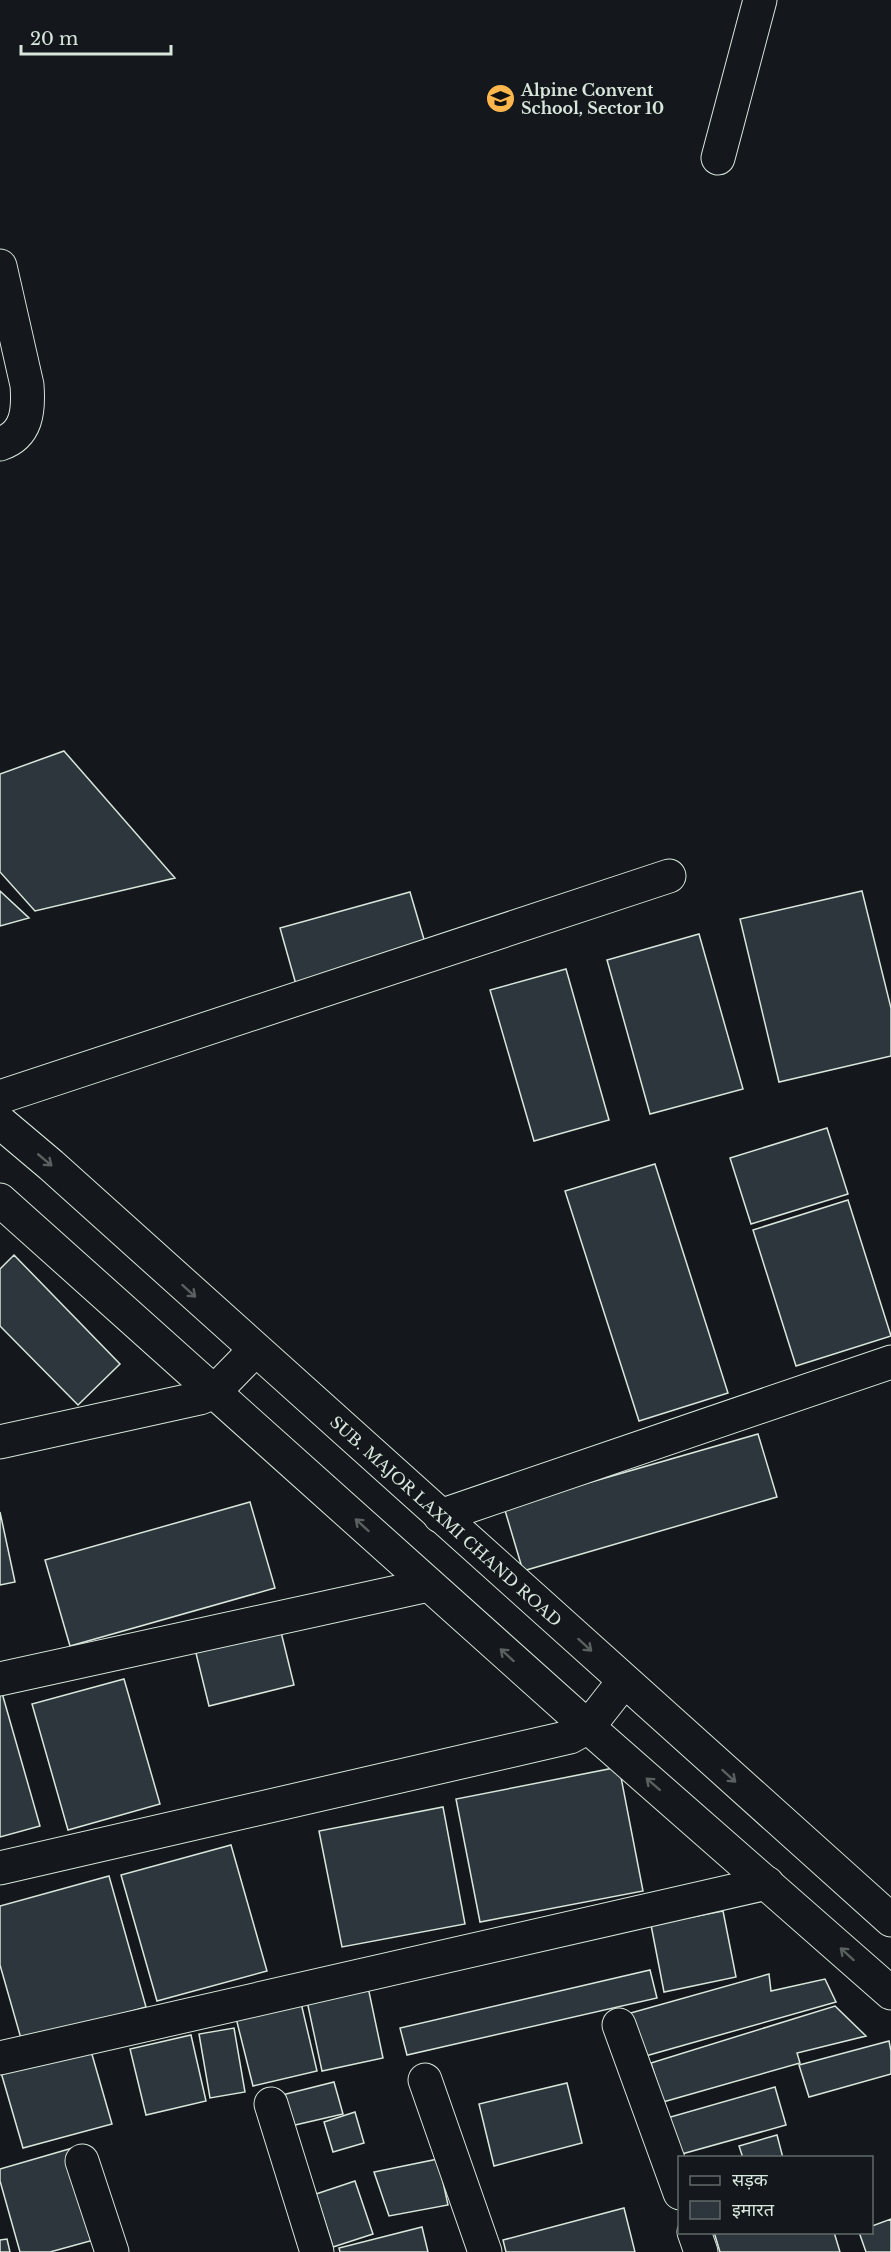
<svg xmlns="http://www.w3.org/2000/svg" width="891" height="2252" font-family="'Libre Baskerville','Noto Sans Devanagari',serif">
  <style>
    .building { fill: #2c363c; stroke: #d8e6dc; stroke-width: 1.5 }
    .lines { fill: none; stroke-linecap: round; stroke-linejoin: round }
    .minor-casing { stroke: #d8e6dc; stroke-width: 35 }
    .major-casing { stroke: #d8e6dc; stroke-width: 35 }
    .minor { stroke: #14181c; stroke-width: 33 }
    .major { stroke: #14181c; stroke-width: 33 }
    .oneway { stroke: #59605f }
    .labels { text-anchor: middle; stroke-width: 4.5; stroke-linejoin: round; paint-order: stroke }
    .poi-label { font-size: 16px; font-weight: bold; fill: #d8e6dc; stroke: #14181c; text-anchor: start }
    .street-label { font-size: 16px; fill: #d8e6dc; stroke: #14181c }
  </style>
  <rect width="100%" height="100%" fill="#14181c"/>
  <path class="building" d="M64 751 175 878 35 911 0 872V774Z
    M0 891 29 918 0 926Z
    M862 891 891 1008V1056L779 1082 740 919Z
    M410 892 428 953 297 988 280 928Z
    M699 934 743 1089 650 1114 607 960Z
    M566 969 609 1120 534 1141 490 990Z
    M827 1128 848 1194 751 1224 730 1158Z
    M655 1164 728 1393 639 1421 565 1191Z
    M848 1200 891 1336 796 1366 753 1230Z
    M14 1255 120 1364 78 1405 0 1326V1269Z
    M758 1434 777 1497 523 1571 504 1507Z
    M250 1502 275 1588 70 1646 45 1560Z
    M0 1512 15 1582 0 1585Z
    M280 1628 294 1685 209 1706 195 1649Z
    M124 1679 160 1804 68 1830 32 1704Z
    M0 1686 40 1826 0 1837Z
    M619 1767 643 1891 480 1922 456 1799Z
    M443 1807 465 1924 342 1947 319 1831Z
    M231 1845 267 1971 157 2001 121 1875Z
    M109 1876 146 2007 22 2042 0 1965V1906Z
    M723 1911 736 1977 664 1992 651 1925Z
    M650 1970 657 1998 407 2055 400 2028Z
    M769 1974 771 1991 825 1979 836 2002 635 2059 620 2016Z
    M368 1987 383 2058 322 2071 307 2001Z
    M301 2003 317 2071 253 2086 236 2018Z
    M835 2006 866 2036 797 2053 800 2063 663 2102 651 2063Z
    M234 2028 245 2092 210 2098 199 2034Z
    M191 2035 206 2101 146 2115 130 2049Z
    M889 2041 891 2051V2074L809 2097 799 2065Z
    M89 2044 112 2124 23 2148 0 2069Z
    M334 2082 343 2114 282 2128 274 2097Z
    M567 2083 582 2143 494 2166 479 2104Z
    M775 2087 786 2125 671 2157 660 2120Z
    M355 2112 364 2143 333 2152 324 2122Z
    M777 2135 783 2158H743L739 2146Z
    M76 2147 101 2238 50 2252H20L0 2181V2169Z
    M438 2159 448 2205 389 2216 374 2172Z
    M355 2181 373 2234 333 2247 316 2194Z
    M624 2208 635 2252H506L503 2240Z
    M891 2219V2252H866L859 2232H872V2226Z
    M422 2227 428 2252H340L339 2248Z
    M714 2232H834L840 2252H720Z
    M7 2239 10 2252H0V2240Z"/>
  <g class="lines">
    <defs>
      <path id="minor" d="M718 158 760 0
        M0 266 27 385C29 411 27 435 0 444
        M0 1097 669 876
        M0 1442 200 1398 214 1392 255 1350
        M440 1516 891 1362
        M0 1679 429 1585
        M0 1868 570 1737 588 1727 624 1681
        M619 2025 680 2193
        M0 2058 767 1883
        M425 2080 485 2252
        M271 2104 317 2252
        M82 2161 112 2252
        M694 2232 701 2252"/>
      <path id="major" d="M0 1122 51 1165 891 1920
        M0 1200 588 1727 891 1993"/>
    </defs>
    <use href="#minor" class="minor-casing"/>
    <use href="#major" class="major-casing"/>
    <use href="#minor" class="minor"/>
    <use href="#major" class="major"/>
  </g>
  <defs><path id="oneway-shaft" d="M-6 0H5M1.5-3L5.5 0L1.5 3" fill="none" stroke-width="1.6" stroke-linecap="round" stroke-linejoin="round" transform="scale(1.5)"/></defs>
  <g class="oneway">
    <use href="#oneway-shaft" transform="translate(45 1160) rotate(40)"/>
    <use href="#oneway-shaft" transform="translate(189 1291) rotate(42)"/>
    <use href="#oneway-shaft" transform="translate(362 1525) rotate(-138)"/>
    <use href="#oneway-shaft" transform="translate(585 1645) rotate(42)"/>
    <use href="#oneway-shaft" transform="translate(507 1655) rotate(-138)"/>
    <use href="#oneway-shaft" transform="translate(729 1776) rotate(42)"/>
    <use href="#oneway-shaft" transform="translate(653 1784) rotate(-139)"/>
    <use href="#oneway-shaft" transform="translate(847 1954) rotate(-138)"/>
  </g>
  <defs>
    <symbol id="school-disc" viewBox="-11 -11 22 22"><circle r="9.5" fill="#ffb74d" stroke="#14181c"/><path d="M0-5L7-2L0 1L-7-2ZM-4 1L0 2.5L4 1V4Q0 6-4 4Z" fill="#111"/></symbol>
  </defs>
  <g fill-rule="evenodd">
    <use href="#school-disc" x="484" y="82" width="33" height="33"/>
  </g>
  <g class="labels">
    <g class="poi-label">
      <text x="521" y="96">Alpine Convent<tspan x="521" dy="18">School, Sector 10</tspan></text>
    </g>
    <g class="street-label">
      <text transform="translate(446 1521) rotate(42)" y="6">SUB. MAJOR LAXMI CHAND ROAD</text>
    </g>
  </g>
  <rect x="678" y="2156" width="195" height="78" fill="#14181c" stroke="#626a69" stroke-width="1.5"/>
  <rect x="690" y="2176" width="30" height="9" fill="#14181c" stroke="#626a69" stroke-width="1.5"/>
  <text x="732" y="2186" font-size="18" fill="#d8e6dc">सड़क</text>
  <rect x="690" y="2201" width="30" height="18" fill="#2c363c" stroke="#626a69" stroke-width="1.5"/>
  <text x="732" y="2216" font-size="18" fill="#d8e6dc">इमारत</text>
  <path d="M21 45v9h150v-9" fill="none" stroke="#d8e6dc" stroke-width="3"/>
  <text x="30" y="45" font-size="18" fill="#d8e6dc" stroke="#14181c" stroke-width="4.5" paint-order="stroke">20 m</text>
</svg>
